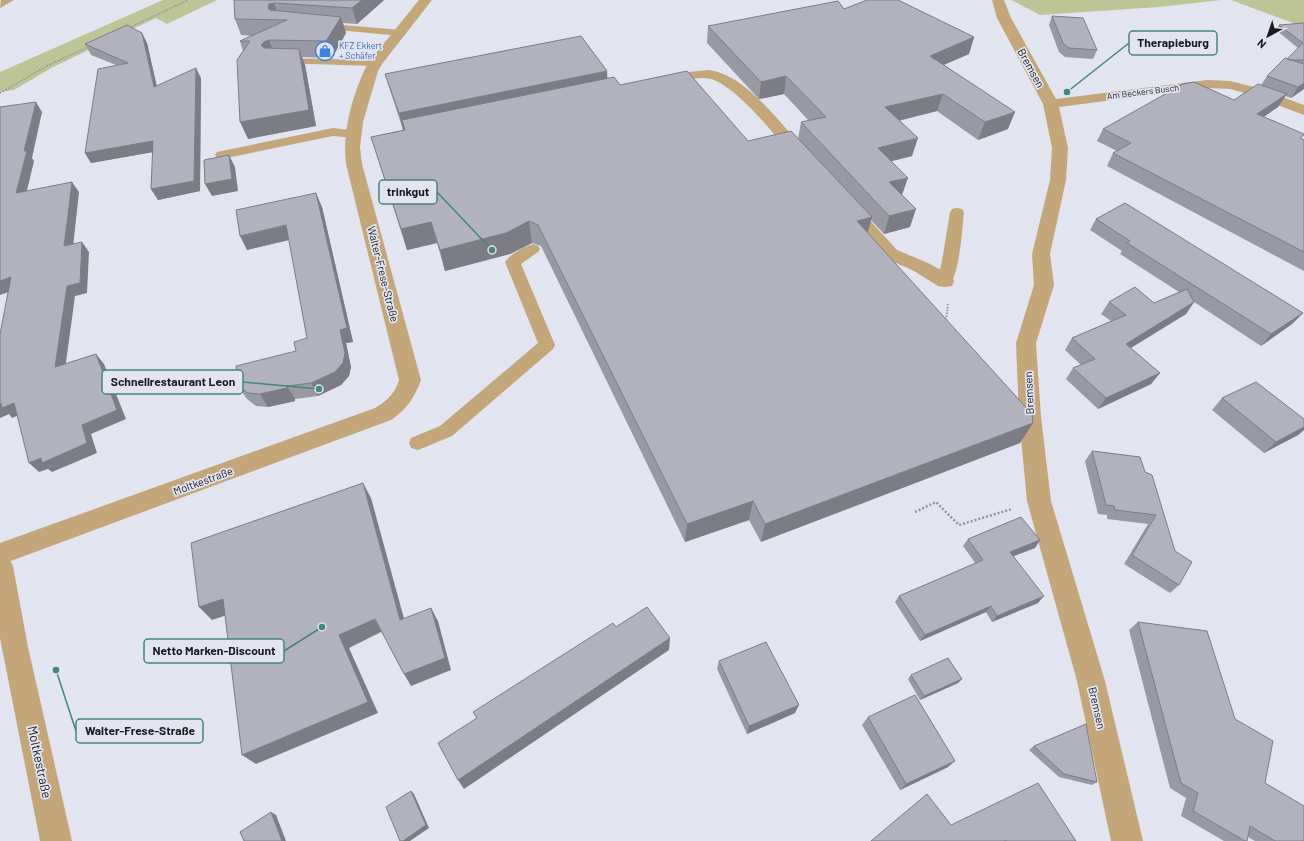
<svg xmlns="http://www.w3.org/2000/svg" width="1304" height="841" font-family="Barlow,sans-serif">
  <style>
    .green { fill: #bdc596 }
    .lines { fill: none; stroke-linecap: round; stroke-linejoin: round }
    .path-far2 { stroke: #93949d; stroke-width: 1.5; stroke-dasharray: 1.5 1.5; stroke-linecap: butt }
    .path-far1 { stroke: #93949d; stroke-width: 2; stroke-dasharray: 1.5 1.5; stroke-linecap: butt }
    .path { stroke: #93949d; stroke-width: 2.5; stroke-dasharray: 2 2; stroke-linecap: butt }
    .service { fill: #c4a67b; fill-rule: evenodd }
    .minor { fill: #c4a67b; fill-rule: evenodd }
    .tertiary { fill: #c4a67b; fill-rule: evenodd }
    .wall { fill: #9899a3 }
    .shaded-wall { fill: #7c7d84 }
    .building { fill: #b1b2bd; stroke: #7c7d84 }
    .labels { text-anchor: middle; stroke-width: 3.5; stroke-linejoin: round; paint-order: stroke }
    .far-shop-label { font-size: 9px; fill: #366cbe; stroke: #e2e4ef; text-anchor: start }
    .far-street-label { font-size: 9px; fill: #1b1b1f; stroke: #e2e4ef }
    .street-label { font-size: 11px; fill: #1b1b1f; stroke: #e2e4ef }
    .near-street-label { font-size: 13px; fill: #1b1b1f; stroke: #e2e4ef }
    .leader { fill: none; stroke: #458778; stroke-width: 1.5 }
    .callout-dot { fill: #458778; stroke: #e2e4ef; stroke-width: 1.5 }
    .callout { fill: #e2e4ef; stroke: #458778; stroke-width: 1.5 }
    .callout-label { font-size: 12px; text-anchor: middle; font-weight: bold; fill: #1b1b1f }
  </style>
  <rect width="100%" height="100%" fill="#e2e4ef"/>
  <path class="green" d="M163 0H217L167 24 156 18 53 67 14 90 0 92V72Z
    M1011 0H1221L1159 7 1040 15Z
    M1231 0H1304V27Z"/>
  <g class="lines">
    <path class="path-far2" d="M129 28 188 0
      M0 93 49 65 90 46"/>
    <path class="path-far1" d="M943 321 946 320 948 304"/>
    <path class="path" d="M915 512 936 502 959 525 1012 509"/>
    <path class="service" d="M1 0H14L0 8Z
      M320 23 401 30 407 33 401 36 316 28 315 26 316 24Z
      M280 58 375 60 379 61 381 63 379 65 375 66 276 63 274 61 276 59Z
      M333 128 359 131 360 134 359 137 354 138 333 136 222 159 217 158 215 155 217 152 222 151Z
      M957 208 962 209 964 212C962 231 960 269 950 285L945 286 940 285 937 281 942 261 950 212 952 209Z
      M533 244 538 246 540 249 538 252 521 264 555 345 553 349 452 436 418 450 411 448 409 443 411 438 440 426 538 343 505 262C510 254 524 247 533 244Z"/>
    <path class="minor" d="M419 0H432L382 64 378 71 363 122 360 147 362 164 421 380C415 397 406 410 391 420L0 565V543L375 408C387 401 395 393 399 380L346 164C342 132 353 92 368 63Z
      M992 0H1004L1011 18 1056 99 1207 80 1230 81 1258 88 1304 105V115L1248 94 1230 89 1207 88 1059 107 1068 148 1066 180 1050 254 1054 285 1036 343 1041 417 1051 501 1105 681 1143 841H1111L1077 681 1027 501 1019 417 1016 343 1034 285 1032 254 1050 180 1052 148 1043 104 997 18Z
      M708 70C746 74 782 125 807 153L809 156 807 159 801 161 795 159C777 138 738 87 711 79 697 75 677 83 663 86L658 85 656 82 658 79 688 72Z
      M849 203 855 204 897 250 928 263 952 276 954 281 952 286 945 287 938 286 914 271 885 258 840 208 843 204Z"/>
    <path class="tertiary" d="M0 555 9 558 13 566 28 647 72 841H40L0 638Z"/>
  </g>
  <path class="wall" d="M234 0H384L357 24 343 23 346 33 332 58 302 57 305 65 316 126 248 139 243 51 240 41 252 36 241 35 235 19Z
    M844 9 974 37 969 54 943 65 1008 129 978 140 937 111 899 121 912 156 891 161 902 195 910 227 884 234 871 220 867 232 1033 423 1020 443 761 542 749 520 685 542 541 246 532 243 510 254 445 271 437 243 407 250 371 137 404 130H403L390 90 385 74 607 79 620 85 748 141 798 139 801 122 809 121 784 94 759 99 707 43 708 26Z
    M1052 16 1097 50 1093 59 1065 57 1059 52 1049 25Z
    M1304 23V89L1291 98 1285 96 1278 107 1263 117 1304 140V271L1107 166 1113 153 1117 151 1097 141 1103 129 1234 100 1261 85 1267 76 1287 59 1298 48 1276 30 1279 25Z
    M142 33 147 43 157 86 201 78 200 191 158 200 151 189 153 152 91 163 85 153 116 65 91 55 85 44Z
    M322 207 353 342 346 343 351 367 349 376 341 385 318 396 295 399V401L268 407 256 406 247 399 238 386 296 351 307 338 289 240 247 250Z
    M1096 219 1303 313 1292 324 1261 346 1194 302 1186 314 1130 348 1160 373 1151 384 1098 409 1066 379 1073 368 1081 365 1065 350 1072 338 1111 321 1101 314 1109 302 1154 303 1179 292 1120 254 1122 251 1090 230Z
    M1222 398 1304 419V430L1298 435 1264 453 1212 410Z
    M1092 451 1140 457 1179 585 1170 593 1124 564 1148 524 1107 519V515L1098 514 1085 461Z
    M968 539 1040 540 1035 548 1013 556 1038 603 992 622 986 612 920 641 895 602 899 596 976 564 963 546Z
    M1138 622 1235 719 1265 783 1304 841H1255L1248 837 1247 841H1224L1181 816 1186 798 1170 788 1129 630Z
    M719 661 795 713 747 734 717 669Z
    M911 675 962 679 958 683 920 700 908 679Z
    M868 717 948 767 900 790 862 725Z
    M1034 746 1097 782 1092 785 1059 777 1029 750Z"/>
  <path class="shaded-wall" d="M362 0H384L357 24 352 8Z
    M274 3 280 19 275 20 268 8 269 4Z
    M341 17 346 33 332 58 326 41Z
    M142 33 147 43 159 97 154 87Z
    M974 37 969 54 925 73 930 56Z
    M269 40 275 56 268 61 261 45 264 42Z
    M299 49 305 65 316 126 248 139 240 122Z
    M196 68 201 78 200 191 158 200 151 189Z
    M607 71 608 88 402 120 404 130H403L399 113Z
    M786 76 784 94 759 99 761 82Z
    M1304 83V89L1291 98 1298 87Z
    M943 94 937 111 880 125 885 107Z
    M1287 94 1278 107 1249 127 1257 114Z
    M36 102 42 112 32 158 34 161 24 203 16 193 24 151Z
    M1015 112 1008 129 978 140 985 122Z
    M918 138 912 156 873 166 878 148Z
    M153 141 159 151 91 163 85 153Z
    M229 155 235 167 238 191 212 196 205 184Z
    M908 178 902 195 889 182Z
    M72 182 79 192 72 256 64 246Z
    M316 193 322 207 353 342 346 343 351 367 349 376 341 385 318 396 311 383 340 330Z
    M916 209 910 227 884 234 889 216Z
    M872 217 866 239 857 221Z
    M529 221 532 243 510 254 445 271 440 250Z
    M431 222 437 243 407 250 401 229Z
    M286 225 293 239 247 250 240 236Z
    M82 242 89 252 87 293 75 296 64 377 55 367 67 286Z
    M11 277 20 288 0 295V281Z
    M1194 302 1186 314 1118 356 1126 344Z
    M1303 313 1292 324 1261 346 1271 334Z
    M96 354 104 364 126 419 91 434 97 453 52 472 48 469 39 472 29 463 82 425Z
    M1160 373 1151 384 1098 409 1106 398Z
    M287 386 295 399V401L268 407 260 394Z
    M14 403 24 413 12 418 9 414 0 418V404Z
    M1033 423 1020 443 761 542 765 524Z
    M1304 427V430L1298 435 1264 453 1276 442Z
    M363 483 371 498 408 633 400 620Z
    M753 501 749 520 685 542 687 524Z
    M1040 540 1035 548 1004 560 1010 552Z
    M1044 596 1038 603 992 622 997 616Z
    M223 599 236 612 212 620 199 607Z
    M991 606 986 612 920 641 925 635Z
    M431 608 438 621 451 670 411 686 404 674Z
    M375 619 383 631 349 648 378 713 256 764 242 755 339 635Z
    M670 638 669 650 464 789 458 780Z
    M962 679 958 683 920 700 924 696Z
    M799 705 795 713 747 734 749 726Z
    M955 761 948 767 900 790 906 784Z
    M411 791 414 794 429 828 410 841H403Z
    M271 812 276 815 286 841H282Z"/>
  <path class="building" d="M234 0H362L352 8 274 3 269 4 268 8 270 10 341 17 326 41 269 40 264 42 261 45 264 48 299 49 309 110 240 122 237 60 250 41H240L287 20 235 19Z
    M867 0H898L974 37 930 56 1015 112 985 122 943 94 885 107 918 138 878 148 908 178 889 182 916 209 889 216 801 122 826 117 786 76 761 82 708 26 838 1 844 9Z
    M1052 16 1083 18 1097 50 1069 48 1063 43Z
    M1304 23V60H1290L1287 59 1303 43 1279 25Z
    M127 25 142 33 154 87 196 68 194 181 151 189 153 141 85 153 98 69 128 63 85 44Z
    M581 36 607 71 399 113 385 74Z
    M1285 58 1304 64V83L1298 87 1267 76Z
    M687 71 748 141 791 131 872 217 857 221 1032 414 1033 423 765 524 753 501 687 524 538 225 529 221 506 233 440 250 431 222 401 229 371 137 405 130 402 120 614 77 620 85Z
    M1194 82 1234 100 1258 84 1287 94 1257 114 1304 134V135L1300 138 1304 140V252L1113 153 1131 143 1103 129 1183 84Z
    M36 102 24 151H27L16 193 72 182 64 246 82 242 80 283 67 286 55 367 96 354 117 410 82 425 87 443 42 463 41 458 29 463 14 403 2 408 1 403 0 404V334L11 277 0 281V107Z
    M229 155 232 179 205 184 204 160Z
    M316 193 347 328 340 330 345 353 343 363 335 372 311 383 287 386V388L260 394 248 393 238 386 236 366 296 351 294 342 307 338 286 225 240 236 236 210Z
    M1125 203 1303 313 1271 334 1127 243 1130 241 1096 219Z
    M1135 287 1154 303 1187 289 1194 302 1126 344 1160 373 1106 398 1073 368 1095 359 1072 338 1126 315 1109 302Z
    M1256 382 1304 419V427L1276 442 1222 398Z
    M1092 451 1140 457 1145 472 1152 475 1175 551 1192 562 1179 585 1132 555 1156 515 1115 510 1114 506 1106 505Z
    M363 483 400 620 431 608 445 658 404 674 375 619 339 635 368 702 242 755 223 599 199 607 191 543Z
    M1021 517 1040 540 1010 552 1044 596 997 616 991 606 925 635 899 596 983 560 968 539Z
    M647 607 670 638 458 780 438 743 477 718 473 712 613 623 616 627Z
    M1138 622 1207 631 1235 719 1273 741 1265 783 1304 806V841H1275L1250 826 1247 841H1245L1193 811 1198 793 1181 783Z
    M766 642 799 705 749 726 719 661Z
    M948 658 962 679 924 696 911 675Z
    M915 695 955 761 906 784 868 717Z
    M1086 724 1097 782 1064 774 1034 746Z
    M1038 783 1076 841H1006V840L1004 841H871L927 794 951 825Z
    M411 791 426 825 403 841H400L386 807Z
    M271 812 282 841H244L240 832Z"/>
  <defs>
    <symbol id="shop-ring" viewBox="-11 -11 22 22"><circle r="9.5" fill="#e2e4ef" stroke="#3f7fe0" stroke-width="1.5"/><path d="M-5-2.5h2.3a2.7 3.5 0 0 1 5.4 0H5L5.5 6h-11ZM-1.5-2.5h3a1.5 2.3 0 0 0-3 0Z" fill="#3f7fe0"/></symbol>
  </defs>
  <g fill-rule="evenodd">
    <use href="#shop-ring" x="314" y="40" width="22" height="22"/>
  </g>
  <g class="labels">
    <g class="far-shop-label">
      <text x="339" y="49">KFZ Ekkert<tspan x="339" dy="10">+ Schäfer</tspan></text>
    </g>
    <g class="far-street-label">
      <text transform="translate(1143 92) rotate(-7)" y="3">Am Beckers Busch</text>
    </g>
    <g class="street-label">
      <text transform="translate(1031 68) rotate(61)" y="4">Bremsen</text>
      <text transform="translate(383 274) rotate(76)" y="4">Walter-Frese-Straße</text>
      <text transform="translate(1029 393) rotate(-93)" y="4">Bremsen</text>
      <text transform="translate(203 481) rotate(-20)" y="4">Moltkestraße</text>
      <text transform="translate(1097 708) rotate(77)" y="4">Bremsen</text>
    </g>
    <g class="near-street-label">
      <text transform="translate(40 762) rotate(78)" y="5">Moltkestraße</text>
    </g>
  </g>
  <path class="leader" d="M1067 92L1129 43M492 250L437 192M319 389L243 382M322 627L284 651M56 670L76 731"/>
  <g class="callout-dot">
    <circle cx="1067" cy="92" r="4"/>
    <circle cx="492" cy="250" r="4"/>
    <circle cx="319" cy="389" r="4"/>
    <circle cx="322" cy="627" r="4"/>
    <circle cx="56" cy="670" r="4"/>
  </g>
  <g class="callout">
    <rect x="1129" y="31" width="88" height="24" rx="4"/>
    <rect x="379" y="180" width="58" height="24" rx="4"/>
    <rect x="102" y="370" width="141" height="24" rx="4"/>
    <rect x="144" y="639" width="140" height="24" rx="4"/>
    <rect x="76" y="719" width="127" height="24" rx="4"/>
  </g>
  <g class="callout-label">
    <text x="1173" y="47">Therapieburg</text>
    <text x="408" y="196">trinkgut</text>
    <text x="173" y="386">Schnellrestaurant Leon</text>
    <text x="214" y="655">Netto Marken-Discount</text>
    <text x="140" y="735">Walter-Frese-Straße</text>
  </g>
  <g transform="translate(1268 36) rotate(220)" stroke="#e2e4ef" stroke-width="3" paint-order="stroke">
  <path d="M0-3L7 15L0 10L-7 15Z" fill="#1b1b1f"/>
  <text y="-6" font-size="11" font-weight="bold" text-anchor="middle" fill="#1b1b1f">N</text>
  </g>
</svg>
